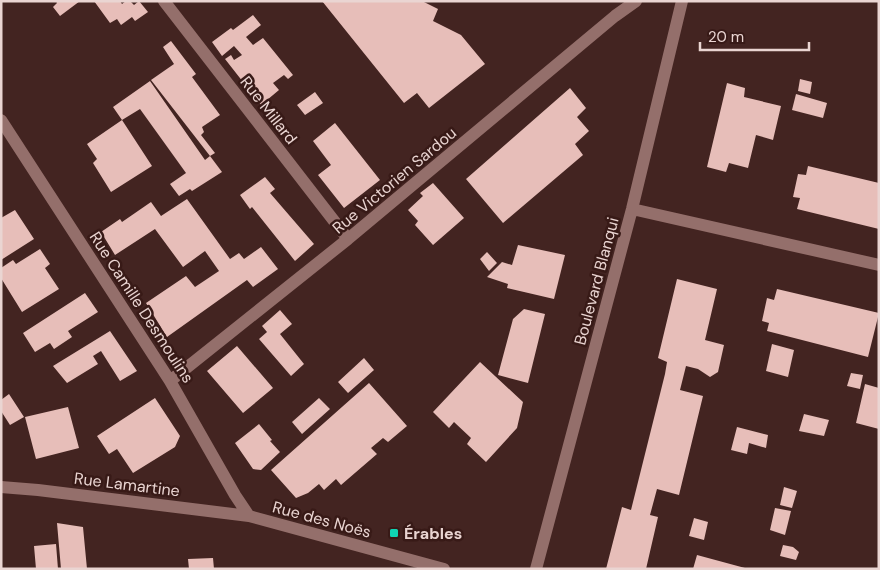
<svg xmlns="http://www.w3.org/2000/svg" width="880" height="570" font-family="'DM Sans',sans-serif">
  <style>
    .building { fill: #e7beb9 }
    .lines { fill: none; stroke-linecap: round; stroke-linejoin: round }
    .minor { stroke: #946f6b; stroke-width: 12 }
    .poi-dot { fill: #0fd5b4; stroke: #381a17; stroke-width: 2 }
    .labels { text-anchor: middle; stroke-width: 5; stroke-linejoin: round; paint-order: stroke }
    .street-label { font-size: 16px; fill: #ead5d2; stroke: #381a17 }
    .poi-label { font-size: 16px; font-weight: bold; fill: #ead5d2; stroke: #381a17; text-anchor: start }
  </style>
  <rect width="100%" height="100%" fill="#432421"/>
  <path class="building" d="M56 1H80L60 16 53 7 57 3Z
    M94 1H120L122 4 126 1H130L134 5 139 1 148 12 135 21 132 17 121 25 117 19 110 23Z
    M322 1H422L438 9 433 21 461 35 485 64 429 108 417 93 404 103Z
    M253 15 261 25 246 37 253 45 263 38 293 75 288 79 284 75 273 83 279 90 261 105 225 59 231 55 234 60 242 55 234 46 222 56 212 42 231 28 233 30Z
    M171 41 196 74 192 77 220 115 202 127 204 132 201 135 215 153 210 156 151 80 174 64 163 47Z
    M800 79 812 82 810 94 798 91Z
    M150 81 205 160 210 156 222 172 192 191 190 189 179 196 170 184 186 173 140 109 122 120 113 107Z
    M727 83 745 88 744 97 781 106 773 140 756 135 748 168 729 163 726 172 707 167Z
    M570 88 586 108 577 117 589 131 575 144 583 155 503 223 466 179Z
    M315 92 323 103 305 115 297 105Z
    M796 94 827 103 823 118 792 110Z
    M122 120 152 166 111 192 93 163 97 159 87 144Z
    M335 123 380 180 344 208 318 175 331 165 313 141Z
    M808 166 879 183V229L797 209 800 198 793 197 798 174 806 175Z
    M265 177 275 189 270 193 314 244 295 261 252 207 250 209 240 195Z
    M433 183 464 218 433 245 415 225 418 221 408 210 423 196 420 193Z
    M187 199 230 259 239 253 244 259 261 247 278 269 253 287 247 280 167 337 146 303 186 276 195 287 219 271 205 251 183 267 155 229 115 255 101 232 120 219 122 222 151 202 161 216Z
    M15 210 34 239 1 260V218Z
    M518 245 565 255 554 299 507 288 508 284 487 277 502 262 512 265Z
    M40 249 50 264 45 268 59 289 22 312 1 278V268L13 260 16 264Z
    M487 252 497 263 489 271 480 259Z
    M677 279 717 289 705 340 724 345 718 372 710 377 698 369 686 366 680 390 703 396 679 495 657 489 650 515 658 517 646 569H606L622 507 631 510 665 374 667 362 658 358Z
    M777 289 879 313 868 357 767 331 769 323 762 321 767 298 774 300Z
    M85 293 98 312 68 331 72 337 54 349 50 343 35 352 23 333Z
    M524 309 545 314 528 383 498 375 513 319Z
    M280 310 292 324 280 334 304 364 291 376 259 339 267 332 262 326Z
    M110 331 137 371 120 381 101 351 93 356 98 364 67 383 53 366Z
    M772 344 794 350 788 377 766 371Z
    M237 346 273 388 243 413 207 371Z
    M364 358 374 370 348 393 338 382Z
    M480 362 523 402 517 428 486 462 467 444 471 438 454 422 449 428 433 412Z
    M851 373 863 375 860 389 847 386Z
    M369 383 407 426 388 442 383 438 371 448 377 454 341 485 336 479 324 490 319 484 308 493 296 498 271 470Z
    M865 384 879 388V429L856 423Z
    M9 394 24 417 10 425 1 411V400Z
    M155 398 180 436 175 447 133 473 117 449 109 454 97 436Z
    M319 398 330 409 302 434 292 422Z
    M68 407 79 448 36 459 25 417Z
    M804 414 829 420 824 436 799 431Z
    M259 424 272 440 270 441 280 452 261 470 253 469 235 443Z
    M737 427 768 435 766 448 749 443 747 454 731 450Z
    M784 487 797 491 792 508 780 505Z
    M775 508 791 511 785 535 770 530Z
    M694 518 708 522 704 540 689 536Z
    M57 523 83 527 87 569H61Z
    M56 544 58 569H36L34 546Z
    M783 545 793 547 799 552 796 560 780 556Z
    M697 555 745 568V569H693Z
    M213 558 214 569H189L188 559Z"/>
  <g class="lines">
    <path class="minor" d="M164 1 348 239
      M1 120 170 381 235 495 249 516
      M632 209 879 265
      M170 381 348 239 615 16 636 1
      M1 487 38 490 249 516 444 569
      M536 569 632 209 682 1"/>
  </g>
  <rect class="poi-dot" x="389" y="528" width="10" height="10" rx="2.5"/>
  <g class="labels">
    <g class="street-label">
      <text transform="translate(269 110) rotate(52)" y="6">Rue Millard</text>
      <text transform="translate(394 180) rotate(-40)" y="6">Rue Victorien Sardou</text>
      <text transform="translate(596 281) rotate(-75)" y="6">Boulevard Blanqui</text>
      <text transform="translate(142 307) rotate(57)" y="6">Rue Camille Desmoulins</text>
      <text transform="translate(127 484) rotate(7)" y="6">Rue Lamartine</text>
      <text transform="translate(322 519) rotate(15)" y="6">Rue des Noës</text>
    </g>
    <g class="poi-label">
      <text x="404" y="539">Érables</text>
    </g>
  </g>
  <rect width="880" height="570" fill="none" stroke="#ead5d2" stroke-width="5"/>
  <path d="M700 42v8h109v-8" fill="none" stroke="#ead5d2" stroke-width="2.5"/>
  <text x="708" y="42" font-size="15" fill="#ead5d2" stroke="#381a17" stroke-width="4" paint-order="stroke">20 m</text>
</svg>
